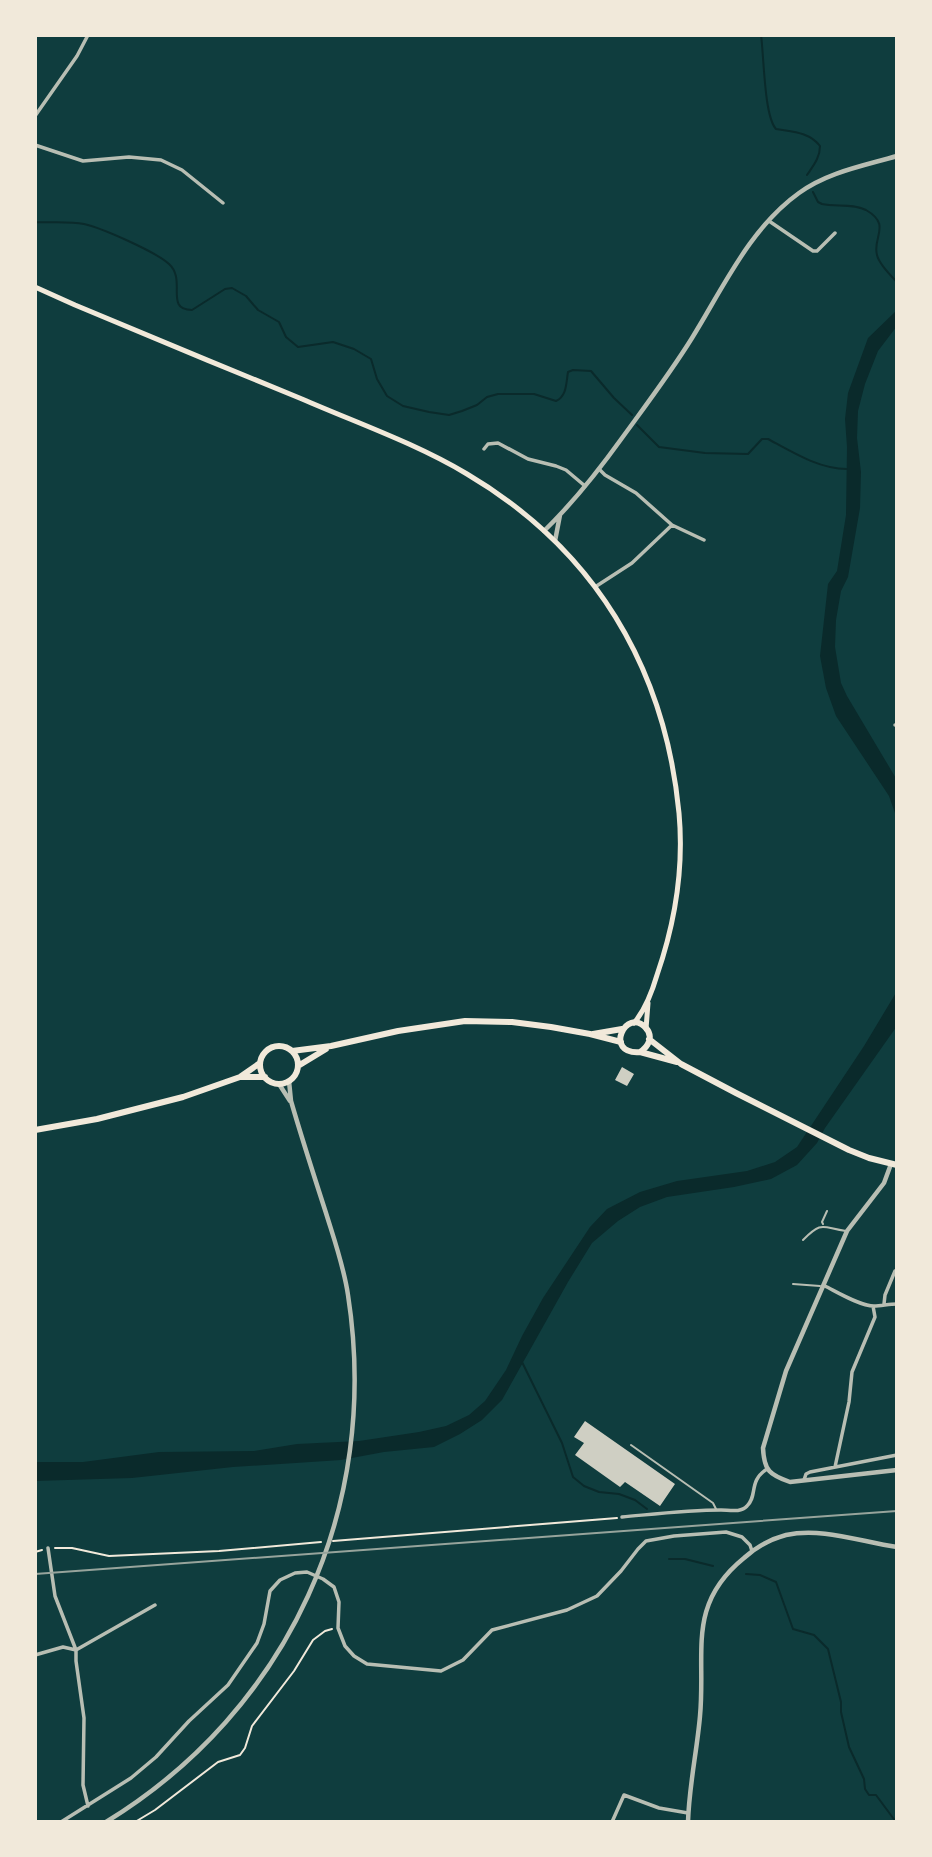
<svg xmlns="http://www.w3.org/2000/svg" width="932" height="1857" font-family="'Open Sans',sans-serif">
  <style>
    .water { fill: #0a2a2b }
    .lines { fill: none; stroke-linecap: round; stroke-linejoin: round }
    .stream { stroke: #0a2a2b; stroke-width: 2 }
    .building { fill: #cfcfc3 }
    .path { stroke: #f1e9da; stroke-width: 2 }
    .service { stroke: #b8beb3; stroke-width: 2 }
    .minor { stroke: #b8beb3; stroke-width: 3.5 }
    .tertiary { stroke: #b8beb3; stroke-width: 4.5 }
    .secondary { stroke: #f1e9da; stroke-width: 5 }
    .primary { stroke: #f1e9da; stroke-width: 6 }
    .rail { stroke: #97a49c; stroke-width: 2 }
  </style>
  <rect width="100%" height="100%" fill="#0f3d3e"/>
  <path class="water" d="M897 310V326L878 351 865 384 858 411 857 438 861 472 860 508 848 577 841 591 836 620 835 647 841 683 847 696 897 780V819L889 796 836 716 826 688 820 656 828 584 837 571 846 515 847 447 845 419 848 393 868 338Z
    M897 991V1026L825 1128 817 1143 797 1165 771 1179 734 1187 667 1197 640 1207 618 1221 592 1243 568 1282 502 1400 482 1420 460 1434 434 1447 384 1452 341 1460 233 1467 132 1478 35 1481V1462H83L159 1452 254 1451 297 1444 359 1441 419 1432 446 1426 469 1415 485 1401 506 1370 522 1336 543 1298 590 1227 607 1209 640 1192 677 1181 747 1171 775 1162 797 1147 864 1046Z"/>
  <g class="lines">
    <path class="stream" d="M761 35C764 56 764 116 776 129 793 132 809 132 820 146 820 158 813 166 807 175
      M813 192 818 202 822 204C836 207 853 203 866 210 892 225 872 237 877 255 879 264 890 275 897 282
      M35 222C51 223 69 221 84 224 102 228 156 252 169 264 187 280 164 310 192 310L225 289 232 288 246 296 258 310 279 322 286 337 298 347 333 342 354 349 371 359 377 379 387 396 403 406 429 412 449 415 462 411 477 405 487 397 498 394H534L556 401C567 396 566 383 568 372L573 370 591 371 614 398 632 415
      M637 425 659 447 705 453 748 454 762 439H768C792 452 819 469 847 469
      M522 1362 562 1443 573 1477 584 1486 599 1492 619 1494 635 1500 647 1509
      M669 1559H685L713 1566
      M746 1574 760 1575 776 1582 793 1629 814 1635 828 1649 841 1702V1712L849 1747 864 1779 865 1789 869 1795H876L896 1822"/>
  </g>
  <path class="building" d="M622 1067 634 1074 627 1086 615 1080Z
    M585 1421 675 1484 660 1506 625 1482 620 1487 575 1455 584 1443 574 1437Z"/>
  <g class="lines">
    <path class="path" d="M333 1541 617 1518
      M55 1548H72L109 1556 219 1551 321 1542
      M35 1552 42 1550
      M135 1822 155 1810 218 1762 240 1755 245 1748 252 1726 294 1671 313 1640 325 1631 332 1629"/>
    <path class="service" d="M823 1224 822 1222 827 1211
      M803 1240C823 1220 822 1228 846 1231
      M793 1284 820 1286
      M631 1445 713 1503 716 1509"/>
    <path class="minor" d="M35 116 77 56 88 35
      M35 145 83 161 129 157 161 160 182 170 223 203
      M769 221 813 251H817L835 233
      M484 449 488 444 498 443 528 459 556 466 566 470 585 486
      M599 469 605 475 636 493 672 525 704 540
      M595 587 632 563 672 525
      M895 725H897
      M825 1286C837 1292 860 1306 874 1306 881 1306 889 1304 897 1304
      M884 1304 885 1295 895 1271
      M835 1467 849 1402 852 1372 875 1317 873 1306
      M804 1480 806 1474 810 1472 897 1455
      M622 1517C655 1514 688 1510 721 1510 729 1510 741 1513 747 1506 758 1496 748 1481 767 1469
      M48 1548 55 1596 76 1650V1661L84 1718 83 1785 88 1806
      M76 1650 155 1605
      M35 1655 63 1647 76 1650
      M61 1822 131 1778 156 1757 189 1721 228 1685 257 1643 264 1624 270 1591 280 1580 295 1573 307 1572 323 1579 334 1587 339 1602 338 1628 345 1646 354 1656 367 1664 441 1671 463 1660 492 1630 567 1610 597 1596 621 1571 638 1549 646 1541 674 1536 726 1532 742 1537 750 1545 752 1551
      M612 1822 624 1795 659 1808 688 1813"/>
    <path class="tertiary" d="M544 531C573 503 599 470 622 438 646 405 671 372 692 338 723 288 750 228 799 193 828 172 863 166 897 156
      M555 541 560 515
      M279 1084 290 1101
      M891 1164 884 1183 847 1231 786 1371 763 1448C764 1471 770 1475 790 1482L897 1470
      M106 1822C289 1710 381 1507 348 1295 344 1267 334 1239 326 1213 314 1176 302 1139 291 1101L289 1081
      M688 1822C689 1786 697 1751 700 1716 706 1652 686 1605 744 1558 755 1548 771 1539 786 1535 822 1527 861 1542 897 1547"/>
    <path class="secondary" d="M35 287 75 305C151 337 226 368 302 399 357 423 415 443 467 474 594 549 665 667 679 813 684 868 675 923 657 975 652 992 646 1009 634 1023
      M646 1029 648 1003"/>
    <path class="primary" d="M593 1034 622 1029
      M649 1039 681 1064 736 1093 849 1150 869 1158 897 1165
      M260 1065a19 19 0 1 1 38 0a19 19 0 1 1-38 0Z
      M292 1051 331 1046 398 1031 465 1021 512 1022 551 1027 590 1034 621 1042
      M640 1052C648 1047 654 1037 646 1028 626 1006 603 1055 640 1052L677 1062
      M298 1066 326 1049
      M242 1077H265
      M35 1130 97 1119 183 1097 240 1077 260 1063"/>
    <path class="rail" d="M35 1574 897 1511"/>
  </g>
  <rect width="932" height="1857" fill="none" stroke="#f1e9da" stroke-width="74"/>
</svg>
